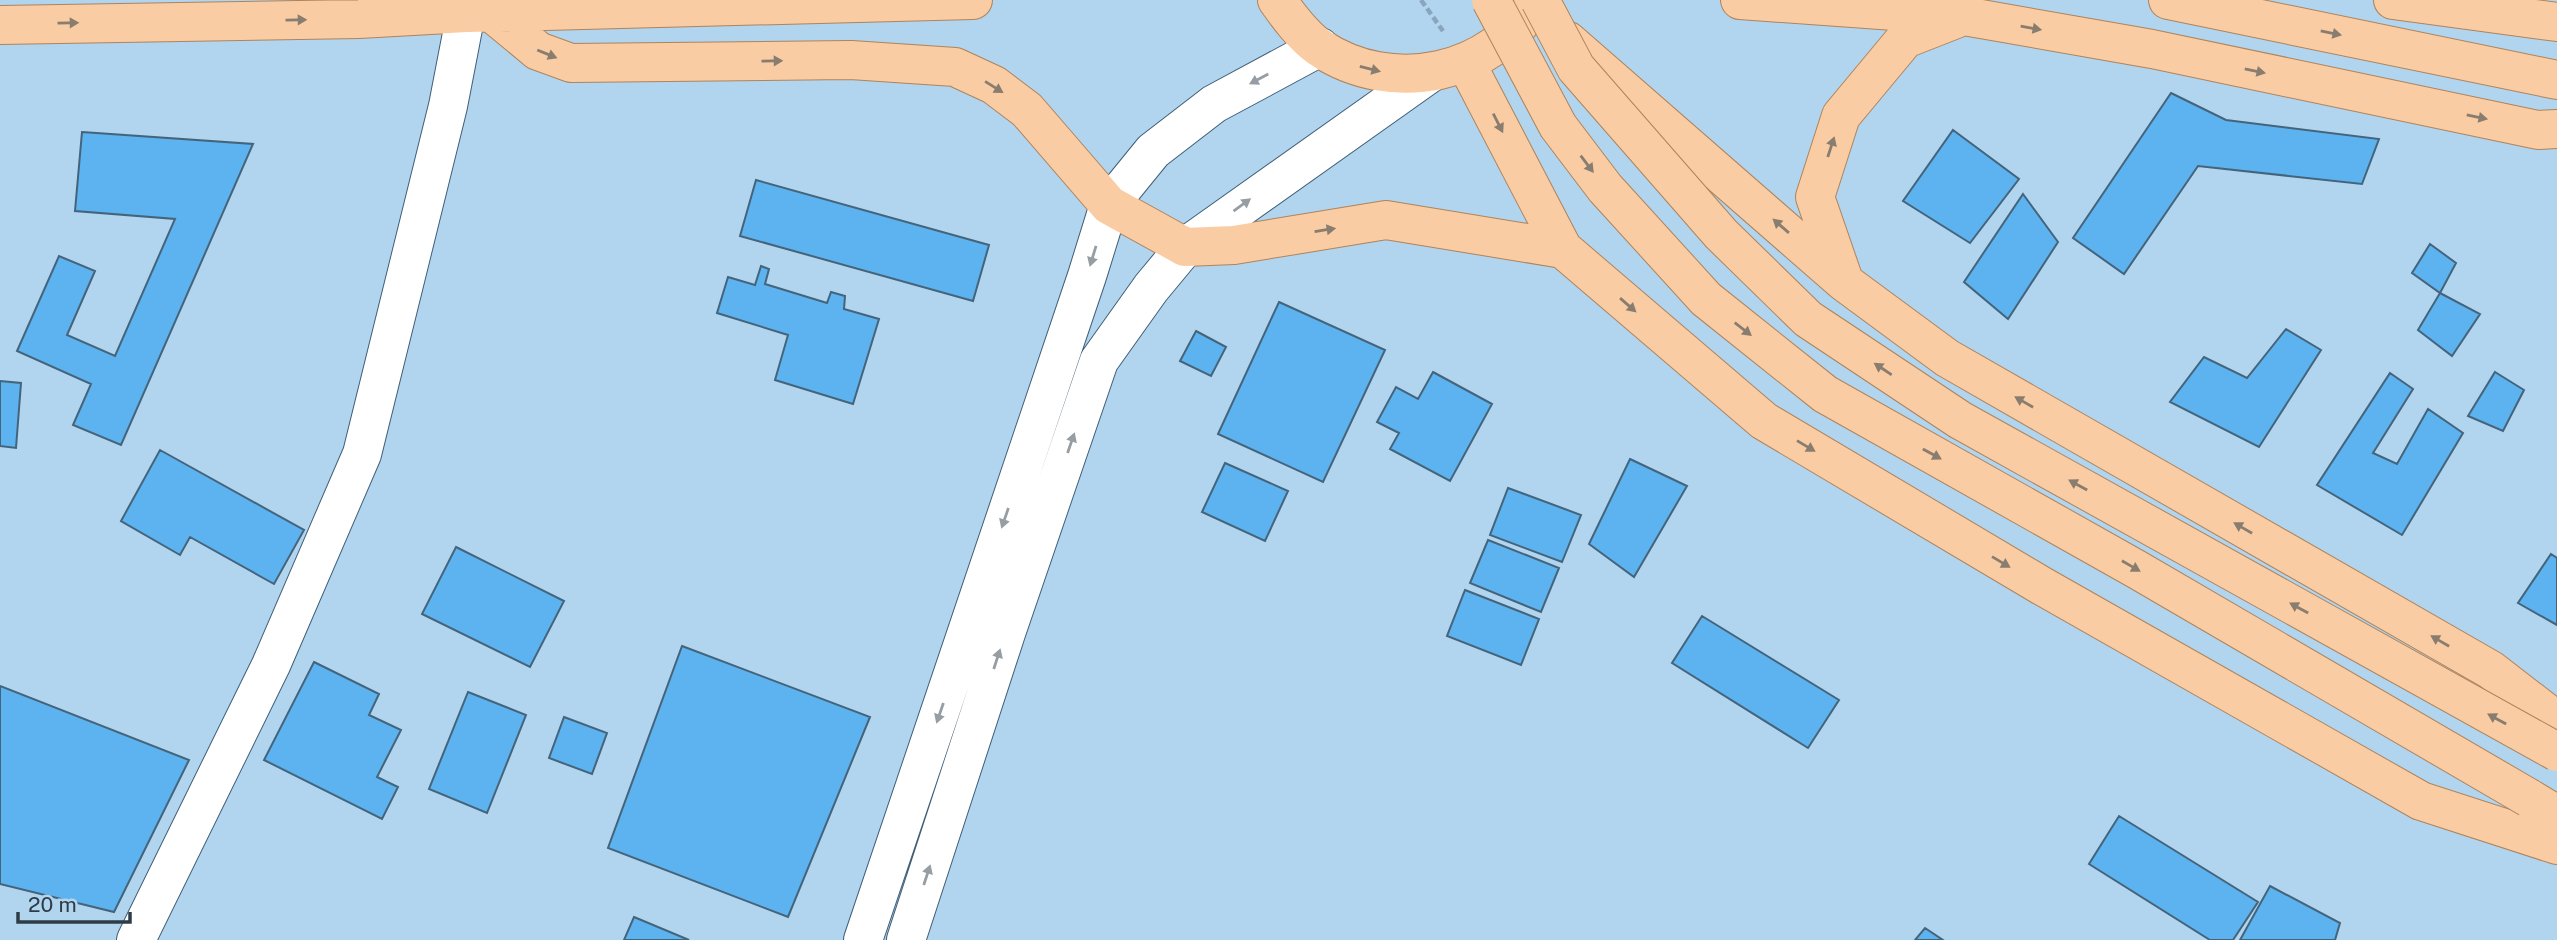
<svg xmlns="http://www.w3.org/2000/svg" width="2557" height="940" font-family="'Public Sans',sans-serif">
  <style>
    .building { fill: #5db3ef; stroke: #44647b; stroke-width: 2 }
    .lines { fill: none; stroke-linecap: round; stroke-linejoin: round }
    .street-casing { stroke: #405f77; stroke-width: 40 }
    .secondary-casing { stroke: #405f77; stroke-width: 40 }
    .primary-casing { stroke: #af845b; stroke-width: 40 }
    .path { stroke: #89a5bb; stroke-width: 4.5; stroke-dasharray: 7 3.5; stroke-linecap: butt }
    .street { stroke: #fff; stroke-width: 38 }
    .secondary { stroke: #fff; stroke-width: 38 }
    .primary { stroke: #f9cca3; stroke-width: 38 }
    .primary-bridge-casing { stroke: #af845b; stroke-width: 40; stroke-linecap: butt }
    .primary-bridge { stroke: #f9cca3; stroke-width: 38 }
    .oneway { fill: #897d70 }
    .oneway2 { fill: #969ea3 }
  </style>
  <rect width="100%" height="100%" fill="#b1d4ef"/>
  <path class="building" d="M2171 93 2226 120 2379 139 2362 184 2198 166 2124 274 2073 238Z
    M1953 130 2019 179 1970 243 1903 201Z
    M82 132 253 144 121 445 73 425 91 384 17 351 59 256 95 271 67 335 115 356 175 219 75 211Z
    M756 180 989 245 973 301 740 236Z
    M2023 194 2058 242 2008 319 1964 282Z
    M2430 244 2456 263 2440 293 2412 273Z
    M761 266 769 269 765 284 827 303 831 292 845 296 844 309 879 319 853 404 775 380 788 335 717 313 728 277 755 285Z
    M2440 293 2480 314 2452 356 2418 330Z
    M1279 302 1385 350 1323 482 1218 434Z
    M2286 329 2321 350 2259 447 2170 402 2204 357 2247 378Z
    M1196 331 1226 347 1211 376 1180 361Z
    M1433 372 1492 404 1450 481 1390 449 1399 433 1377 422 1396 387 1418 399Z
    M2495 372 2524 390 2503 431 2468 416Z
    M2390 373 2413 389 2373 453 2397 464 2428 409 2463 433 2402 535 2317 485Z
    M0 381 21 383 16 448 0 446Z
    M160 450 304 530 274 584 190 537 180 555 121 521Z
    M1630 459 1687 486 1634 577 1589 544Z
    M1225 463 1288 491 1265 541 1202 512Z
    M1508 488 1581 515 1562 562 1490 535Z
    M1488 540 1559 568 1541 612 1470 583Z
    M456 547 564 601 530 667 422 614Z
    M2551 554 2557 558V625L2518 603Z
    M1465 590 1539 619 1521 665 1447 636Z
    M1702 616 1839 700 1808 748 1672 663Z
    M682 646 870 717 788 917 608 848Z
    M314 662 379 694 369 715 401 730 377 777 398 787 382 819 264 760Z
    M0 686 189 760 114 912 0 884Z
    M468 692 526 715 487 813 429 789Z
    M564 717 607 733 592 774 549 758Z
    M2119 816 2258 902 2233 940H2210L2089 864Z
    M2270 886 2340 923 2335 940H2240Z
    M634 917 689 940H624Z
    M1925 928 1943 940H1915Z"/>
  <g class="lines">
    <defs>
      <path id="street" d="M136 940 271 665 362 454 448 106 466 13"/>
      <path id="secondary" d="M863 940 1087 276 1109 205 1153 151 1214 104 1320 47
        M906 940 1006 633 1099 361 1151 288 1185 247 1429 74"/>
      <path id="primary" d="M1277 0C1289 17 1303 36 1320 48 1392 96 1493 75 1537 0
        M1740 0 1964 16 2152 49 2538 130 2557 129
        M2168 0 2557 80
        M2393 0 2557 22
        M492 13 538 51 571 63 851 60 955 67 994 85 1027 110 1109 205 1185 247 1234 245 1386 220 1563 249
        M0 25 359 19 466 13 973 0
        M1568 41 1844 282 1947 358 2491 670 2557 721
        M1466 63 1563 249 1764 421 2042 586 2421 801 2557 845
        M1844 281 1815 197 1841 116 1905 39 1956 19
        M2529 798 2557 815"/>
    </defs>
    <use href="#street" class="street-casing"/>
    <use href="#secondary" class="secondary-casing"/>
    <use href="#primary" class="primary-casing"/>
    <path class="path" d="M1421 0 1443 31"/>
    <use href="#street" class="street"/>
    <use href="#secondary" class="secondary"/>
    <use href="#primary" class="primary"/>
    <defs>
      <path id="primary-bridge" d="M1491 0 1558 126 1605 188 1706 299 1825 394 2136 569 2529 798
        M1540 0 1576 68 1721 234 1808 319 1960 420 2557 752"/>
    </defs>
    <use href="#primary-bridge" class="primary-bridge-casing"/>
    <use href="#primary-bridge" class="primary-bridge"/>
  </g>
  <defs><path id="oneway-solid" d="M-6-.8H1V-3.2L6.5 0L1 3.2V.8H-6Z" transform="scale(1.75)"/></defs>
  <g class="oneway">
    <use href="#oneway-solid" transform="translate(296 20) rotate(-1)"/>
    <use href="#oneway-solid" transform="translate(68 23) rotate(-1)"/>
    <use href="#oneway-solid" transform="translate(2031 28) rotate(10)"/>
    <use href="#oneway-solid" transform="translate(2331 33) rotate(12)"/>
    <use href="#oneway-solid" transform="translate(547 54) rotate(22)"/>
    <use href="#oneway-solid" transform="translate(772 61) rotate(-1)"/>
    <use href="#oneway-solid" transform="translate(1370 69) rotate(14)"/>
    <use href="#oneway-solid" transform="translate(2255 71) rotate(12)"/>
    <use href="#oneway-solid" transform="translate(994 87) rotate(32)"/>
    <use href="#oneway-solid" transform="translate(2477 117) rotate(12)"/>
    <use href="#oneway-solid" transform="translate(1498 123) rotate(63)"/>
    <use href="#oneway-solid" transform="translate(1831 147) rotate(-72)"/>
    <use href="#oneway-solid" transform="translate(1587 164) rotate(53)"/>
    <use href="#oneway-solid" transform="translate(1781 226) rotate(-139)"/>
    <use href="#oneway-solid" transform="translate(1325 230) rotate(-9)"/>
    <use href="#oneway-solid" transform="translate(1628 305) rotate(41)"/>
    <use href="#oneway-solid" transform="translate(1743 329) rotate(38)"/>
    <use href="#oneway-solid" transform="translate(1883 369) rotate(-146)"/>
    <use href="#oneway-solid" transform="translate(2024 402) rotate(-150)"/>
    <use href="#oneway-solid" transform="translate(1806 446) rotate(31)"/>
    <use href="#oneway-solid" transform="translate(1932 454) rotate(29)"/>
    <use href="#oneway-solid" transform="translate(2078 485) rotate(-151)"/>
    <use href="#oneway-solid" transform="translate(2243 528) rotate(-150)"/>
    <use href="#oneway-solid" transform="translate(2001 562) rotate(31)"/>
    <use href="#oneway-solid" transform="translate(2131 566) rotate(30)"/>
    <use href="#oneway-solid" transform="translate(2299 608) rotate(-151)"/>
    <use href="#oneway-solid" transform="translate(2440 641) rotate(-150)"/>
    <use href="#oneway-solid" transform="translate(2497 719) rotate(-151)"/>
  </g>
  <g class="oneway2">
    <use href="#oneway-solid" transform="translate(1259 79) rotate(152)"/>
    <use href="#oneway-solid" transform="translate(1242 205) rotate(-36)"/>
    <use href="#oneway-solid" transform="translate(1093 256) rotate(107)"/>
    <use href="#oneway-solid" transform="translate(1071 443) rotate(-71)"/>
    <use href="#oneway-solid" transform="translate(1005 518) rotate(109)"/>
    <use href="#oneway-solid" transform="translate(997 659) rotate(-72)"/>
    <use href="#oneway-solid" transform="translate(940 713) rotate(109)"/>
    <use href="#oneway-solid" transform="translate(927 875) rotate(-72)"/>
  </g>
  <path d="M18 912v10h112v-10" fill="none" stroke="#2e3c47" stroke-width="3.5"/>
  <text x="28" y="912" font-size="21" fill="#2e3c47" stroke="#b1d4ef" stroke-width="5" paint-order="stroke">20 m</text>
</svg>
